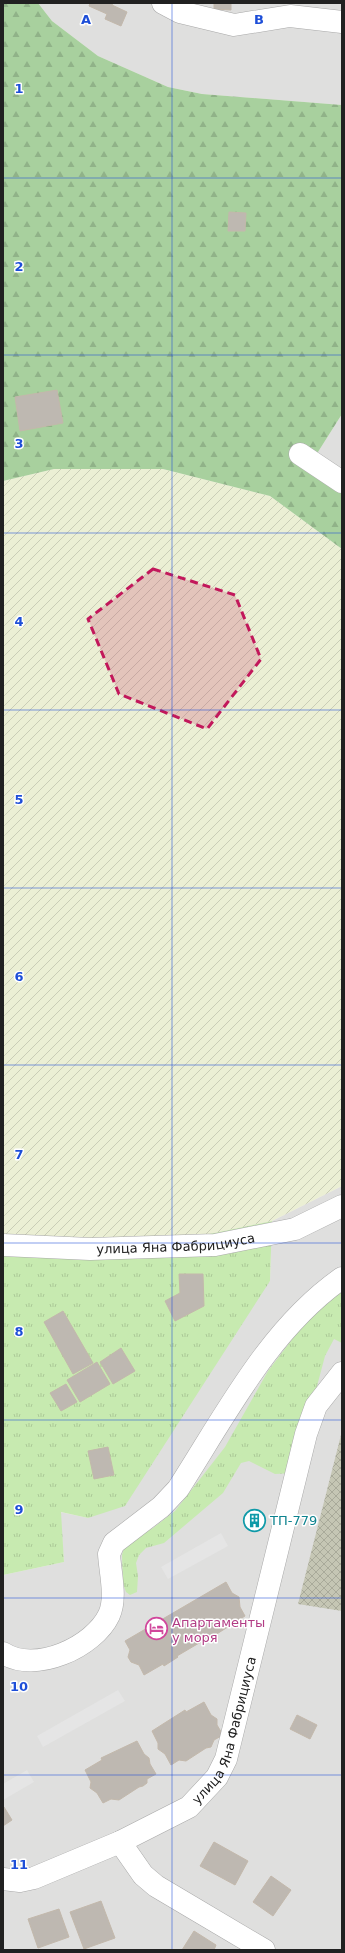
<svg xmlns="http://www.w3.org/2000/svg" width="345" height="1953" font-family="'DejaVu Sans',sans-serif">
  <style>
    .residential { fill: #dfdfde }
    .construction { fill: url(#construction-cross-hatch) }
    .farmland { fill: url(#farmland-furrows) }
    .grass { fill: url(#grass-tufts) }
    .forest { fill: url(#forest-firs) }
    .parking { fill: #e5e5e5 }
    .building { fill: #beb8b1; stroke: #c3b8ab }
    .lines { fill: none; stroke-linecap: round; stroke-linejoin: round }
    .minor-casing { stroke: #a8a8a8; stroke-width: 23 }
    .minor { stroke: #fff; stroke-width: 22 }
    .marked { fill: #c2185b; fill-opacity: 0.2; stroke: #c2185b; stroke-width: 3; stroke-dasharray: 8 5; stroke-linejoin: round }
    .grid { fill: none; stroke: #1d4ed8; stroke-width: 1; stroke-opacity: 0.55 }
    .labels { text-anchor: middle; stroke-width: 3; stroke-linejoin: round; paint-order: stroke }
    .street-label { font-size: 13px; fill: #212121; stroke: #fff }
    .culture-label { font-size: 13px; fill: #0d838f; stroke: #fff; text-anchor: start }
    .hotel-label { font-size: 13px; fill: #b23c85; stroke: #fff; text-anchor: start }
    .grid-label { font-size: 13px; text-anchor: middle; font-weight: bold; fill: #1d4ed8; stroke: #fff; stroke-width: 3; stroke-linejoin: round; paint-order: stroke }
  </style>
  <defs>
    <pattern id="construction-cross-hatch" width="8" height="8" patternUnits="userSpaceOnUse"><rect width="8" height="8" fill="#c5c6b4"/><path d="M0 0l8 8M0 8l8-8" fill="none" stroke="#a9aa9a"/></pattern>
    <pattern id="farmland-furrows" width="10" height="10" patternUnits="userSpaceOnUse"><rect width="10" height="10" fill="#ebefd4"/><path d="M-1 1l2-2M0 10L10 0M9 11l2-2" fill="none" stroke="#c9cdb6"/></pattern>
    <pattern id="grass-tufts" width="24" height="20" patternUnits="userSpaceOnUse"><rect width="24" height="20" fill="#c7eab0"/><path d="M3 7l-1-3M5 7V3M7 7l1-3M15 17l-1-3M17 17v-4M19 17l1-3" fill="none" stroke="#abc897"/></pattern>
    <pattern id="forest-firs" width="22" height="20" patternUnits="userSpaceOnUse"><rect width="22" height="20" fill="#a8d09e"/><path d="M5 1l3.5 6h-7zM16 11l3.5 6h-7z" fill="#90b288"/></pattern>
  </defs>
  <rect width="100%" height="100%" fill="#f1efe8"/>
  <path class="residential" d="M38 3H342V105L202 94 168 87 98 56 52 21Z
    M342 414V494L306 471Z
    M342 1186V1950H3V1575L64 1562 60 1512 88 1518 270 1281 272 1221Z"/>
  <path class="construction" d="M342 1431V1611L298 1604Z"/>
  <path class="farmland" d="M54 469H163L270 496 342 549V1186L272 1221 190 1238 19 1239 3 1238V481Z"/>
  <path class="grass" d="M272 1221 270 1281 125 1506 88 1518 61 1512 64 1562 3 1575V1238L19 1239 190 1238Z
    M342 1289V1343L334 1339 325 1356 294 1473 275 1474 249 1461 241 1463 223 1493 164 1543 146 1548 139 1555 136 1563 138 1576 137 1592 130 1595 126 1592 123 1584 122 1555 124 1548 135 1538 153 1528 175 1511 225 1447 268 1371 303 1325Z"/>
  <path class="forest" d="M3 3H38L52 21 98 56 168 87 202 94 342 105V414L306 471 342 494V549L270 496 163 469H54L3 481Z"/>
  <path class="parking" d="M221 1533 228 1546 168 1579 161 1567Z
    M118 1690 125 1701 43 1747 37 1736Z
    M27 1770 34 1782 3 1800V1784Z"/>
  <path class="building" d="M90 3H113L112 5 127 12 121 26 105 19 107 14 89 6Z
    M214 3H231V10L214 9Z
    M229 212 246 213 245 231H228Z
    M57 390 63 423 20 431 15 397Z
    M179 1274H203L204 1306 175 1321 165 1301 180 1293Z
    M63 1311 93 1363 73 1374 44 1322Z
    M121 1348 135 1371 113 1384 100 1362Z
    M97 1362 110 1384 80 1402 67 1380Z
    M66 1384 77 1402 61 1411 50 1393Z
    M108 1447 114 1475 94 1479 88 1451Z
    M256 1511 263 1522 252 1529 245 1518Z
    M226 1582 232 1593 239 1597 240 1607 245 1616 212 1637 211 1636 177 1656 178 1657 164 1666 163 1664 144 1675 139 1665 131 1662 128 1657 130 1650 125 1641Z
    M204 1702 211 1715 217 1719V1725L223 1735 214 1740 211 1747 206 1748 186 1761 179 1760 171 1765 165 1754 158 1749V1743L152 1731 185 1710 186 1712Z
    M297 1715 317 1725 310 1739 290 1729Z
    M137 1741 144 1754 149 1758 150 1764 156 1774 147 1779V1783L143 1786 139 1787 119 1800 111 1799 103 1803 97 1793 90 1788 91 1782 85 1770 102 1760 101 1758Z
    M4 1807 12 1820 3 1826V1808Z
    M214 1842 248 1861 235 1885 200 1866Z
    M271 1876 291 1890 273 1916 253 1902Z
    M101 1901 115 1938 84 1949 70 1912Z
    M59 1909 69 1937 38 1948 28 1919Z
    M194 1931 216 1945 214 1950H182Z"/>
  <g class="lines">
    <defs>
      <g id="minor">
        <path d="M163 3 180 12 234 25 290 16 342 22"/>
        <path d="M300 454 342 482"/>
        <path id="s1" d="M3 1245 90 1249 215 1245 295 1229 342 1206"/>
        <path d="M3 1653C35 1674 94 1647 109 1615 117 1598 110 1572 109 1554L114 1543 161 1507 178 1489C225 1416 269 1329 342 1278"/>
        <path d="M120 1842 143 1875 156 1886 264 1950"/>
        <path id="s2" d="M3 1879 20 1881 34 1878 120 1842 189 1807 217 1777 226 1759 306 1434 316 1406 342 1373"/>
      </g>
    </defs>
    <use href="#minor" class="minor-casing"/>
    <use href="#minor" class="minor"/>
  </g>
  <path class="marked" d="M153 569 235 595 261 659 207 729 119 694 88 619Z"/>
  <path class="grid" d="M172 3V1950M3 178H342M3 355H342M3 533H342M3 710H342M3 888H342M3 1065H342M3 1243H342M3 1420H342M3 1598H342M3 1775H342"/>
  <defs>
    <symbol id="building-ring" viewBox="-11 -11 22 22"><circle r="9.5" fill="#fff" stroke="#0f9aa8" stroke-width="1.5"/><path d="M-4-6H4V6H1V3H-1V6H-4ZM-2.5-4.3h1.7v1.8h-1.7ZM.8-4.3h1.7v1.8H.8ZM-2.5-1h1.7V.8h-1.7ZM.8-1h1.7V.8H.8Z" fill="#0f9aa8"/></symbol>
    <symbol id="hotel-ring" viewBox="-11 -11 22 22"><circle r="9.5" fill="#fff" stroke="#d1479c" stroke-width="1.5"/><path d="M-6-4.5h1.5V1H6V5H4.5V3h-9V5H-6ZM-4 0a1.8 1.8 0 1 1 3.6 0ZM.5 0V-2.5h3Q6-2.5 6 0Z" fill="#d1479c"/></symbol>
  </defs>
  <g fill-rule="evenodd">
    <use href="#building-ring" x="242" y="1508" width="25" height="25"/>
    <use href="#hotel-ring" x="144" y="1616" width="25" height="25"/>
  </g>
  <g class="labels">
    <g class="street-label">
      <text dy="5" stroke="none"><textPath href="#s1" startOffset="173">улица Яна Фабрициуса</textPath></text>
      <text dy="5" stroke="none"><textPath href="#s2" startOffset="289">улица Яна Фабрициуса</textPath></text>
    </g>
    <g class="culture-label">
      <text x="270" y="1525">ТП-779</text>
    </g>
    <g class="hotel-label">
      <text x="172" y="1627">Апартаменты<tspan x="172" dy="15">у моря</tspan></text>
    </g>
  </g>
  <g class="grid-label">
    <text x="86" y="24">A</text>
    <text x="259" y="24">B</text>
    <text x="19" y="93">1</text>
    <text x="19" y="271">2</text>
    <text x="19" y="448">3</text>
    <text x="19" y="626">4</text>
    <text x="19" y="804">5</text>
    <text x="19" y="981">6</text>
    <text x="19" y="1159">7</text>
    <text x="19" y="1336">8</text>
    <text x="19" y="1514">9</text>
    <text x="19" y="1691">10</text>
    <text x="19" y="1869">11</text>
  </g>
  <rect width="345" height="1953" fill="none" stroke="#212121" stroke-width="8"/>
</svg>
